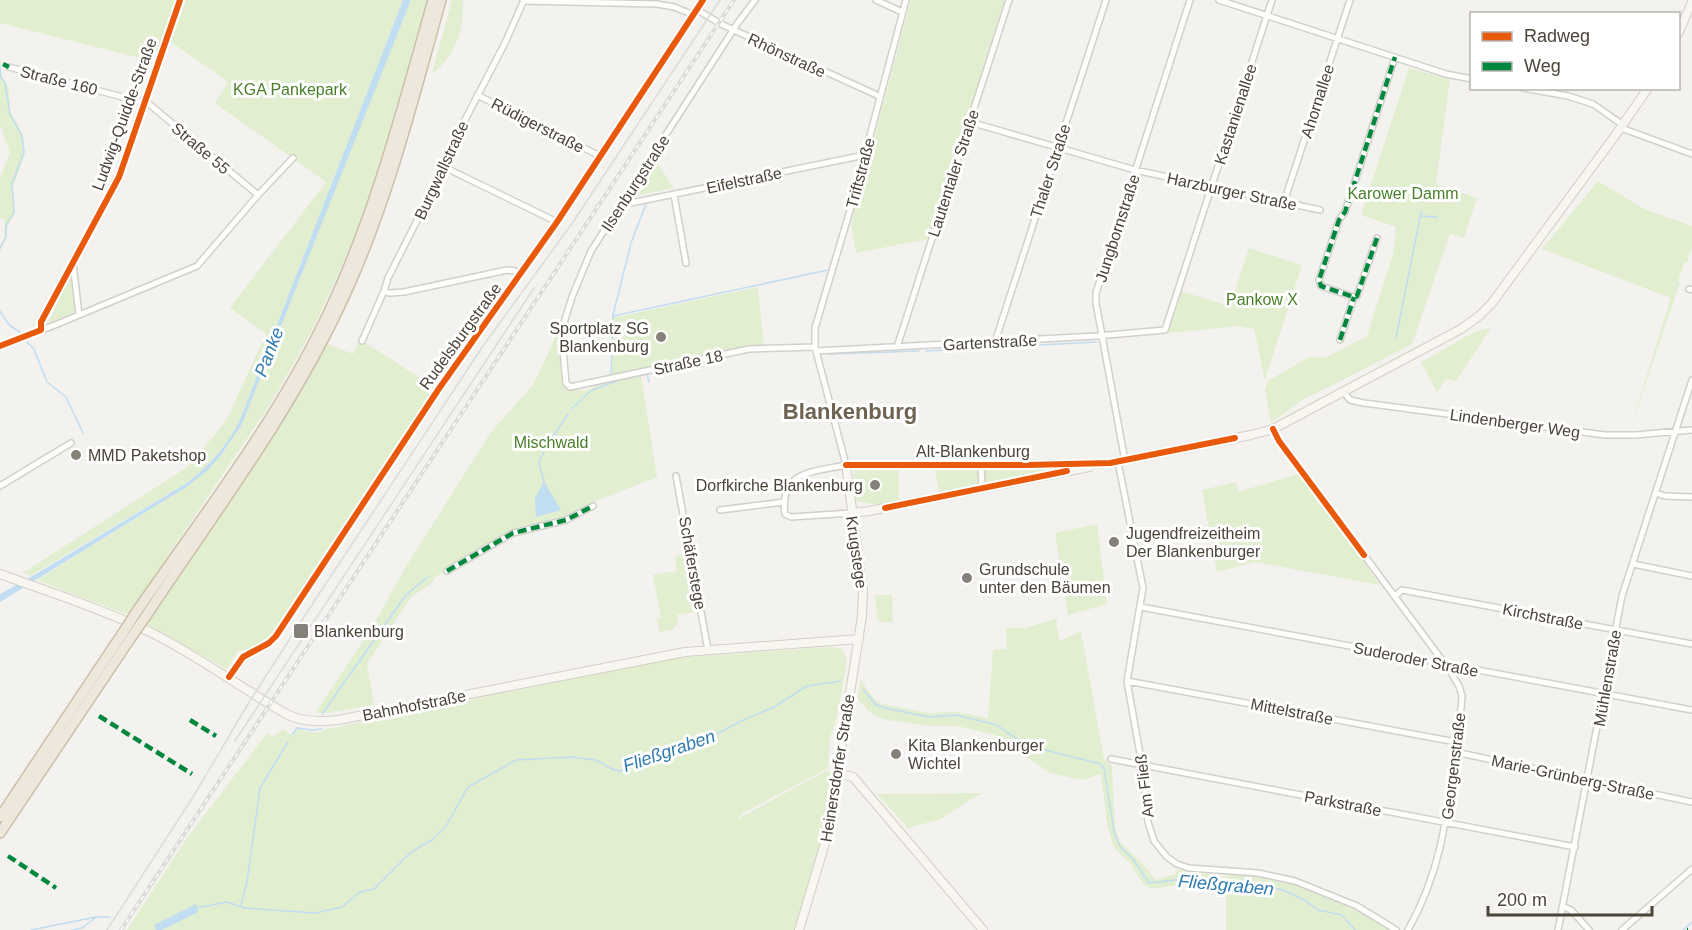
<svg xmlns="http://www.w3.org/2000/svg" width="1692" height="930" font-family="Helvetica,sans-serif">
  <style>
    .green { fill: #e1eecf; fill-rule: evenodd }
    .water { fill: #c0ddf1 }
    .lines { fill: none; stroke-linecap: round; stroke-linejoin: round }
    .stream { stroke: #c0ddf1; stroke-width: 1.5 }
    .minor-casing { stroke: #d2d0cb; stroke-width: 8 }
    .secondary-casing { stroke: #d3cfc5; stroke-width: 10 }
    .motorway-casing { stroke: #ccbfa9; stroke-width: 12 }
    .minor { stroke: #fdfdfc; stroke-width: 5 }
    .secondary { stroke: #f7f6f1; stroke-width: 8 }
    .motorway { stroke: #ede8db; stroke-width: 9 }
    .tram { stroke: #dbdbda; stroke-width: 1.5 }
    .rail-casing { stroke: #dbdbda; stroke-width: 4 }
    .rail { stroke: #fff; stroke-width: 1.5; stroke-dasharray: 4.5; stroke-linecap: butt }
    .motorway-bridge-casing { stroke: #ccbfa9; stroke-width: 12; stroke-linecap: butt }
    .motorway-bridge { stroke: #ede8db; stroke-width: 9 }
    .quiet { stroke: #00873e; stroke-width: 4.5; stroke-dasharray: 9 4.5; stroke-linecap: butt }
    .cycleway-casing { stroke: #fff; stroke-width: 10 }
    .cycleway { stroke: #e8590c; stroke-width: 6 }
    .poi-dot { fill: #868178; stroke: #fff; stroke-width: 2 }
    .labels { text-anchor: middle; stroke-width: 6; stroke-linejoin: round; paint-order: stroke }
    .street-label { font-size: 16px; fill: #4b4439; stroke: #fff }
    .park-label { font-size: 16px; fill: #4a7f2a; stroke: #fff }
    .poi-label { font-size: 16px; fill: #4b4439; stroke: #fff; text-anchor: start }
    .water-label { font-size: 18px; font-style: italic; fill: #2e7ab2; stroke: #fff }
    .district-label { font-size: 22px; font-weight: bold; fill: #6e6250; stroke: #fff }
  </style>
  <rect width="100%" height="100%" fill="#f4f2ee"/>
  <path class="green" d="M0 0H177L164 36 152 61 0 23Z
    M186 0H403L242 415C230 443 211 464 187 483L30 576 23 573 189 466 226 421 266 334 230 308 326 182 215 103 228 82 171 42Z
    M411 0H428L377 176 359 229 313 329 269 406 128 615 37 580 188 486C213 467 232 445 245 416L311 245Z
    M452 0H463C463 8 463 17 462 24 459 41 447 65 432 73Z
    M911 0H1006L928 239 856 253 851 224Z
    M0 57 2 77 6 82 9 91 10 111 23 134 25 154 13 186 15 212 7 227V237L0 252V245L5 237 4 218 0 219V178L10 153 0 124Z
    M1409 68 1450 79 1436 184 1477 198 1464 238 1450 234 1412 344C1377 362 1342 381 1306 398 1292 405 1284 416 1271 422L1265 390 1268 381 1309 357 1325 358 1367 336 1393 254 1396 227 1361 215Z
    M655 160 674 188 631 197Z
    M1598 181 1644 209 1692 226V248L1687 263H1684L1678 282 1680 283 1629 432 1671 298 1542 249Z
    M1249 248 1302 265 1265 380 1254 329 1237 326 1170 333 1167 331 1180 291 1230 306Z
    M72 273 76 312 48 323Z
    M758 287 764 347 612 376V318Z
    M1491 328 1456 381 1446 379 1437 392 1421 362 1474 332Z
    M558 332 563 383 566 388 584 391 603 383 641 375 657 477 591 503V506L564 518 517 527 437 576 430 585 411 597 367 664 374 705 328 713H315L373 626 405 568 491 432 533 385ZM544 482 560 510 536 516Z
    M360 339 435 388 272 635 250 650 238 651 227 669 147 624 326 343 353 354Z
    M898 467 899 503 872 504 855 501 854 471 856 468Z
    M1076 467 988 485 984 482V473L987 468Z
    M934 468H973L979 473 978 485 976 488 940 494Z
    M1301 473 1380 585 1255 562 1217 572 1202 490 1236 482 1238 492Z
    M1097 524 1107 604 1068 615 1055 533Z
    M685 554 695 612 677 615 678 623 673 630 659 632 657 619 661 618 653 575 677 571 675 556Z
    M875 595H892L893 622H878Z
    M1057 618 1056 624 1060 641 1081 631 1104 759 1112 766 1115 827 1120 842 1145 866 1156 880 1176 874 1177 869 1193 873 1211 874 1216 877H1225L1233 873 1259 875 1302 886 1348 905 1390 930H1226V894L1199 890 1181 885 1150 889 1143 884 1131 864 1115 849 1112 842 1107 823 1101 774 1083 780 1050 773 995 735 957 726H929L888 720 878 717 868 711 857 698 861 680C867 689 873 701 883 704L927 713 957 712 988 718 993 650 1007 649 1006 628H1026Z
    M830 647 842 649 847 660 837 718 830 737 828 768 745 812 744 808V812L736 820 820 774 826 771 837 773 835 794 799 930H127L187 838 267 733 273 737 283 729 293 736 298 729C309 732 316 735 327 729L676 658Z
    M984 793 971 799 941 819 908 828 877 794Z"/>
  <path class="water" d="M403 0H411L241 426 221 455 208 470 188 486 0 602V594L36 574 187 483C211 464 230 443 242 415Z
    M544 481 561 510 536 517 535 498Z
    M196 904 198 912 162 930H156L154 925Z"/>
  <g class="lines">
    <path class="stream" d="M0 67 1 78 5 82 10 114 22 136 24 152 12 184 14 212 6 226V237L0 248
      M1421 216 1437 217
      M0 311 9 325 23 334
      M613 315 631 243 646 204
      M1396 338 1421 212
      M27 342 34 349 47 382 66 397 83 433
      M926 351 1096 342
      M829 354 919 351
      M611 377 613 316 828 270
      M624 379 647 374 649 382
      M571 409 592 390 620 380
      M544 482 539 463 545 449 568 414
      M863 689 876 705 886 708 929 717 956 715 997 725 1025 745 1101 764 1104 769 1114 831 1118 842 1121 848 1133 859 1149 883 1176 880 1203 887 1221 881 1251 891 1273 888 1283 890 1304 900 1318 910 1342 915 1355 930
      M322 714 406 595 428 577
      M292 735 297 728 312 730 322 729
      M241 905 247 882 260 788 288 742
      M196 908 227 902 245 908 315 913 342 907 360 892 374 889 411 852 432 840 445 828 468 787 516 760 572 757 596 760 614 770 622 771 658 752 710 738 739 722 774 707 807 686 841 681
      M31 930 96 917H110
      M72 930 82 928 95 918
      M1683 930 1692 922"/>
    <defs>
      <path id="minor" d="M755 0 737 24 591 251 572 297 563 326 562 339 566 383 570 387 749 349 815 347
        M876 0 902 12
        M1219 0 1446 74 1472 79
        M523 1 657 4 674 7 694 15
        M697 10 723 25 879 96
        M9 67 149 104 258 195
        M1523 88 1568 96 1593 104 1623 125
        M477 95 600 156
        M970 122 1135 170 1320 210
        M1621 128 1692 154
        M444 167 557 222
        M674 195 686 263
        M624 199 631 203 860 156 865 157
        M1284 202 1350 0
        M1377 238 1357 296 1354 297 1321 286 1319 280 1339 220 1345 212 1395 57
        M73 263 79 315
        M1689 289 1692 290
        M384 291 389 293 404 292 507 270 515 271 521 275
        M41 330V322L119 177 180 0
        M1340 340 1354 297
        M362 341 384 291 388 278 444 167 443 162 505 43 524 0
        M995 342 1106 0
        M0 346 55 325 197 266 258 195 293 158
        M897 347 1009 0
        M816 351 1097 336 1165 330 1272 0
        M1343 391 1350 400 1364 403 1605 435H1635L1692 430
        M1125 461 1096 303V293L1190 0
        M1118 462 1143 588 1127 681 1142 765 1148 822 1154 841 1167 857 1177 864 1189 868 1258 873 1295 881 1357 906 1396 930
        M981 465 982 488
        M676 476 708 650
        M0 486 71 443
        M1656 493 1665 496 1692 497
        M720 510 784 502
        M851 513 791 517 785 514C779 471 813 472 846 465L815 347V328L851 207 906 0
        M1364 555 1450 671 1459 686 1462 696C1461 717 1456 739 1454 760 1446 823 1440 873 1408 930
        M1633 564 1692 576
        M447 571 513 533 566 520 593 506
        M1395 596 1402 590 1692 644
        M1141 607 1692 710
        M229 677 243 657 269 643 276 636 438 390 557 222 703 0
        M1127 681 1456 742
        M1455 752 1692 802
        M1111 759 1575 847
        M1564 907 1571 910 1589 930
        M1558 930 1622 596 1692 380
        M1622 930 1692 869"/>
      <path id="secondary" d="M1678 34 1692 2
        M851 513 869 511 1089 467
        M0 574C52 593 105 610 154 634 201 658 243 689 288 715 304 722 320 722 338 720L685 652 859 639
        M837 773 853 777 983 930
        M799 930 828 833 862 616 863 590 846 465H1027L1110 463 1251 435 1273 429 1461 329 1479 316 1492 303 1617 133 1648 88"/>
      <path id="motorway" d="M137 611C202 517 274 425 324 322 374 220 402 109 433 0
        M146 616C215 512 292 411 344 297 388 202 413 100 441 0
        M0 817 122 634
        M0 833 130 639"/>
    </defs>
    <use href="#minor" class="minor-casing"/>
    <use href="#secondary" class="secondary-casing"/>
    <use href="#motorway" class="motorway-casing"/>
    <use href="#minor" class="minor"/>
    <use href="#secondary" class="secondary"/>
    <use href="#motorway" class="motorway"/>
    <path class="tram" d="M235 741 534 288
      M107 930 193 797 251 699 317 597 483 346 573 222 720 0"/>
    <defs>
      <path id="rail" d="M121 930 734 0"/>
    </defs>
    <use href="#rail" class="rail-casing"/>
    <use href="#rail" class="rail"/>
    <defs>
      <path id="motorway-bridge" d="M122 634 137 611
        M130 639 146 616"/>
    </defs>
    <use href="#motorway-bridge" class="motorway-bridge-casing"/>
    <use href="#motorway-bridge" class="motorway-bridge"/>
    <path class="quiet" d="M3 64 9 67
      M1377 238 1357 296 1354 297 1321 286 1319 280 1339 220 1345 212 1395 57
      M1340 340 1354 297
      M447 571 513 533 566 520 593 506
      M99 716 192 774
      M190 720 216 736
      M8 856 56 888
      M1687 930H1688"/>
    <defs>
      <path id="cycleway" d="M0 346 41 330V322L119 177 180 0
        M1273 429 1279 441 1364 555
        M846 465H1027L1110 463 1235 438
        M885 508 1067 471
        M229 677 243 657 269 643 276 636 438 390 557 222 703 0"/>
    </defs>
    <use href="#cycleway" class="cycleway-casing"/>
    <use href="#cycleway" class="cycleway"/>
  </g>
  <g class="poi-dot">
    <circle cx="661" cy="337" r="6"/>
    <circle cx="76" cy="455" r="6"/>
    <circle cx="875" cy="485" r="6"/>
    <circle cx="1114" cy="542" r="6"/>
    <circle cx="967" cy="578" r="6"/>
    <rect x="293" y="623" width="16" height="16" rx="3"/>
    <circle cx="896" cy="754" r="6"/>
  </g>
  <g class="labels">
    <g class="street-label">
      <text transform="translate(787 55) rotate(25)" y="6">Rhönstraße</text>
      <text transform="translate(59 80) rotate(14)" y="6">Straße 160</text>
      <text transform="translate(1317 101) rotate(-72)" y="6">Ahornallee</text>
      <text transform="translate(124 114) rotate(-70)" y="6">Ludwig-Quidde-Straße</text>
      <text transform="translate(1235 114) rotate(-72)" y="6">Kastanienallee</text>
      <text transform="translate(538 125) rotate(27)" y="6">Rüdigerstraße</text>
      <text transform="translate(201 148) rotate(40)" y="6">Straße 55</text>
      <text transform="translate(441 170) rotate(-65)" y="6">Burgwallstraße</text>
      <text transform="translate(1050 171) rotate(-72)" y="6">Thaler Straße</text>
      <text transform="translate(860 173) rotate(-75)" y="6">Triftstraße</text>
      <text transform="translate(953 173) rotate(-72)" y="6">Lautentaler Straße</text>
      <text transform="translate(744 180) rotate(-12)" y="6">Eifelstraße</text>
      <text transform="translate(635 183) rotate(-57)" y="6">Ilsenburgstraße</text>
      <text transform="translate(1232 191) rotate(12)" y="6">Harzburger Straße</text>
      <text transform="translate(1117 228) rotate(-72)" y="6">Jungbornstraße</text>
      <text transform="translate(460 336) rotate(-54)" y="6">Rudelsburgstraße</text>
      <text transform="translate(990 342) rotate(-3)" y="6">Gartenstraße</text>
      <text transform="translate(688 362) rotate(-12)" y="6">Straße 18</text>
      <text transform="translate(1515 423) rotate(8)" y="6">Lindenberger Weg</text>
      <text x="973" y="457">Alt-Blankenburg</text>
      <text transform="translate(857 552) rotate(82)" y="6">Krugstege</text>
      <text transform="translate(693 563) rotate(80)" y="6">Schäferstege</text>
      <text transform="translate(1543 616) rotate(11)" y="6">Kirchstraße</text>
      <text transform="translate(1416 659) rotate(11)" y="6">Suderoder Straße</text>
      <text transform="translate(1607 678) rotate(-80)" y="6">Mühlenstraße</text>
      <text transform="translate(414 705) rotate(-11)" y="6">Bahnhofstraße</text>
      <text transform="translate(1292 711) rotate(11)" y="6">Mittelstraße</text>
      <text transform="translate(1453 766) rotate(-83)" y="6">Georgenstraße</text>
      <text transform="translate(837 768) rotate(-81)" y="6">Heinersdorfer Straße</text>
      <text transform="translate(1573 777) rotate(12)" y="6">Marie-Grünberg-Straße</text>
      <text transform="translate(1144 786) rotate(-97)" y="6">Am Fließ</text>
      <text transform="translate(1343 803) rotate(11)" y="6">Parkstraße</text>
    </g>
    <g class="park-label">
      <text x="290" y="95">KGA Pankepark</text>
      <text x="1403" y="199">Karower Damm</text>
      <text x="1262" y="305">Pankow X</text>
      <text x="551" y="448">Mischwald</text>
    </g>
    <g class="poi-label">
      <text x="649" y="334" text-anchor="end">Sportplatz SG<tspan x="649" dy="18">Blankenburg</tspan></text>
      <text x="88" y="461">MMD Paketshop</text>
      <text x="863" y="491" text-anchor="end">Dorfkirche Blankenburg</text>
      <text x="1126" y="539">Jugendfreizeitheim<tspan x="1126" dy="18">Der Blankenburger</tspan></text>
      <text x="979" y="575">Grundschule<tspan x="979" dy="18">unter den Bäumen</tspan></text>
      <text x="314" y="637">Blankenburg</text>
      <text x="908" y="751">Kita Blankenburger<tspan x="908" dy="18">Wichtel</tspan></text>
    </g>
    <g class="water-label">
      <text transform="translate(269 352) rotate(-69)" y="6">Panke</text>
      <text transform="translate(669 751) rotate(-19)" y="6">Fließgraben</text>
      <text transform="translate(1226 885) rotate(5)" y="6">Fließgraben</text>
    </g>
    <g class="district-label">
      <text x="850" y="419">Blankenburg</text>
    </g>
  </g>
  <rect x="1470" y="12" width="210" height="78" fill="#ffffff" stroke="#b7b4b0" stroke-width="1.5"/>
  <rect x="1482" y="32" width="30" height="9" fill="#e8590c" stroke="#b7b4b0" stroke-width="1.5"/>
  <text x="1524" y="42" font-size="18" fill="#4b4439">Radweg</text>
  <rect x="1482" y="62" width="30" height="9" fill="#00873e" stroke="#b7b4b0" stroke-width="1.5"/>
  <text x="1524" y="72" font-size="18" fill="#4b4439">Weg</text>
  <path d="M1488 906v9h164v-9" fill="none" stroke="#4b4439" stroke-width="3"/>
  <text x="1497" y="906" font-size="18" fill="#4b4439" stroke="#ffffff" stroke-width="4.5" paint-order="stroke">200 m</text>
</svg>
